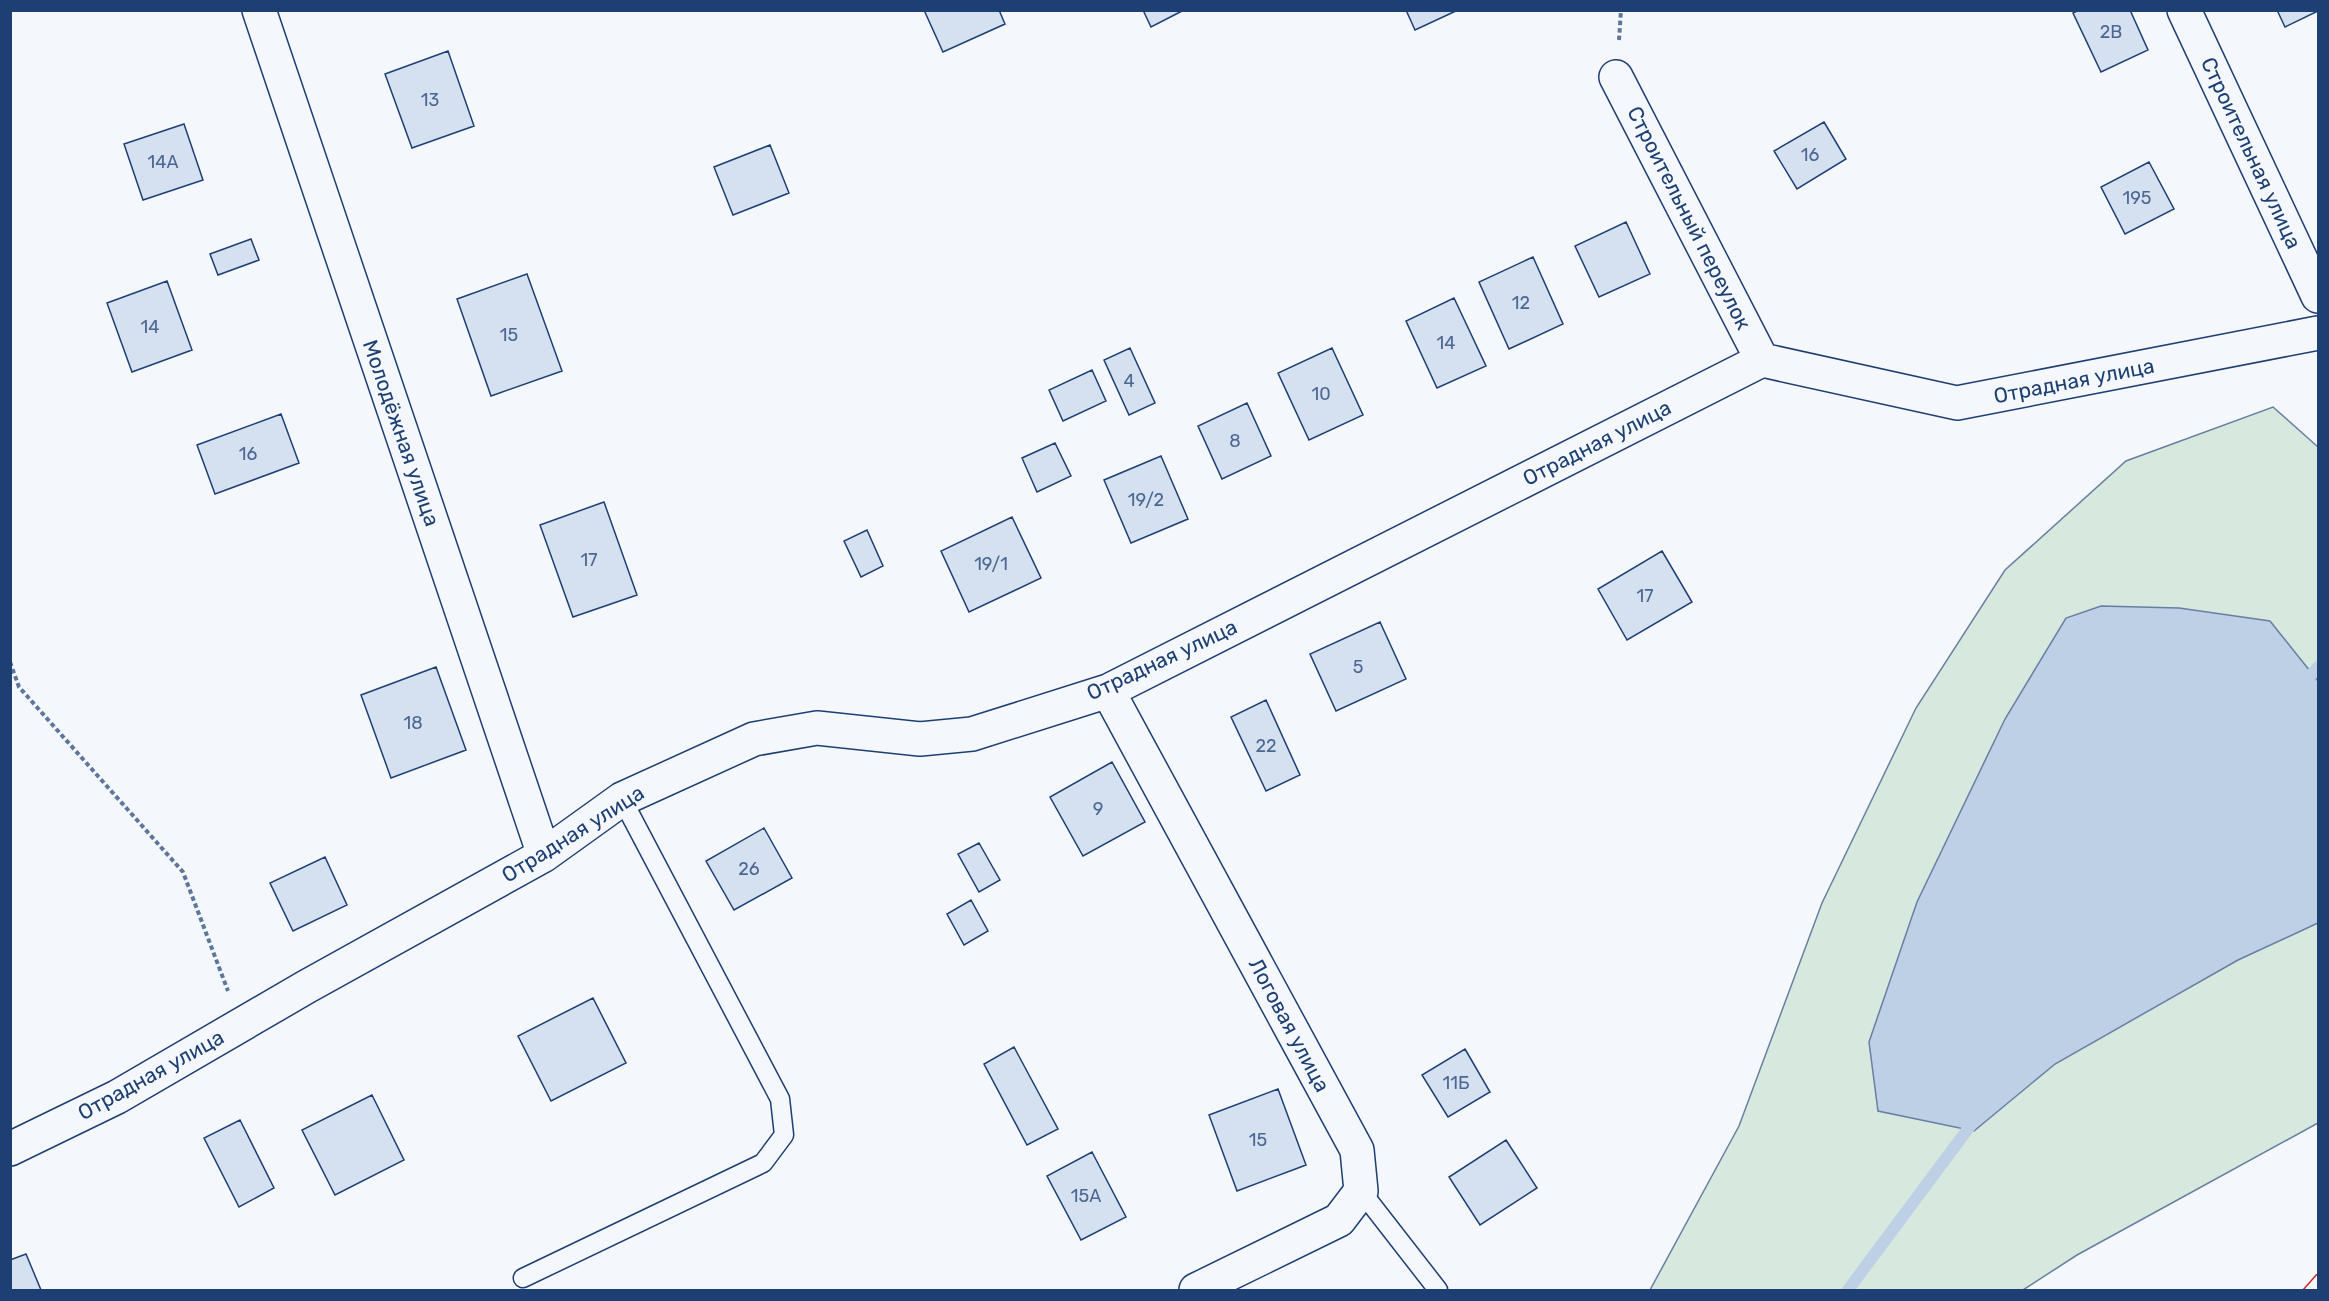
<svg xmlns="http://www.w3.org/2000/svg" width="2329" height="1301" font-family="Rubik,sans-serif">
  <style>
    .green { fill: #d7e8df; stroke: #687fa3; stroke-width: 1.5 }
    .water { fill: #bed0e5; stroke: #687fa3; stroke-width: 1.5 }
    .lines { fill: none; stroke-linecap: round; stroke-linejoin: round }
    .stream { stroke: #bed0e5; stroke-width: 12 }
    .building { fill: #d5e0f0; stroke: #1d3f73; stroke-width: 1.5 }
    .service-casing { stroke: #1d3f73; stroke-width: 21 }
    .minor-casing { stroke: #1d3f73; stroke-width: 36 }
    .path { stroke: #5e769c; stroke-width: 4; stroke-dasharray: 4.5 3; stroke-linecap: butt }
    .service { stroke: #f4f7fb; stroke-width: 18 }
    .minor { stroke: #f4f7fb; stroke-width: 33 }
    .power { stroke: #c62828; stroke-width: 1.5; stroke-dasharray: 21 4.5 3 4.5; stroke-linecap: butt }
    .labels { text-anchor: middle; stroke-width: 4.5; stroke-linejoin: round; paint-order: stroke }
    .number-label { font-size: 18px; fill: #4b6792 }
    .street-label { font-size: 21px; fill: #1d3f73; stroke: #f4f7fb }
  </style>
  <rect width="100%" height="100%" fill="#f4f7fb"/>
  <path class="green" d="M2273 407 2318 447V1123L2077 1255 2023 1290H1650L1739 1126 1822 903 1916 708 2005 570 2126 461Z"/>
  <path class="water" d="M2101 606 2179 608 2270 621 2318 681V923L2238 960 2055 1064 1974 1131 1878 1111 1869 1042 1917 902 2005 719 2066 618Z"/>
  <g class="lines">
    <path class="stream" d="M2302 685 2318 667
      M1848 1290 1976 1118"/>
  </g>
  <path class="building" d="M924 10H999L1005 24 943 52Z
    M1143 10H1184L1151 27Z
    M1406 10H1458L1415 30Z
    M2079 10H2130L2148 50 2101 72 2073 13Z
    M2277 10H2318V11L2285 27Z
    M448 51 474 126 412 148 385 74Z
    M1824 122 1846 159 1797 189 1774 151Z
    M184 124 203 180 143 200 124 144Z
    M770 145 789 193 733 215 714 167Z
    M2149 162 2174 209 2125 234 2101 187Z
    M1626 222 1650 274 1599 297 1575 246Z
    M251 239 259 260 218 275 210 254Z
    M1533 257 1563 324 1509 349 1479 282Z
    M527 274 562 371 491 396 457 299Z
    M167 281 192 350 132 372 107 303Z
    M1454 298 1486 366 1437 388 1406 321Z
    M1130 348 1155 403 1129 415 1104 360Z
    M1332 348 1363 415 1309 440 1278 373Z
    M1092 370 1106 401 1063 421 1049 390Z
    M1247 403 1271 456 1222 479 1198 426Z
    M281 414 299 463 215 494 197 445Z
    M1055 443 1071 476 1037 492 1022 458Z
    M1161 456 1188 519 1131 543 1104 480Z
    M604 502 637 595 573 617 540 525Z
    M1012 517 1041 578 969 612 941 551Z
    M867 530 883 566 861 577 844 541Z
    M1662 551 1692 602 1627 640 1598 589Z
    M1380 622 1406 679 1336 711 1310 654Z
    M436 667 466 750 391 778 361 695Z
    M1266 700 1300 775 1266 791 1231 717Z
    M1112 762 1145 822 1083 856 1050 797Z
    M764 828 792 878 734 910 706 861Z
    M979 843 1000 880 979 892 958 854Z
    M325 857 347 905 293 931 270 883Z
    M971 900 988 931 964 945 947 914Z
    M593 998 626 1063 551 1101 518 1036Z
    M1014 1047 1058 1129 1027 1145 984 1064Z
    M1465 1049 1490 1092 1448 1117 1422 1075Z
    M1278 1089 1306 1165 1237 1191 1209 1115Z
    M372 1095 404 1160 335 1195 302 1130Z
    M240 1120 274 1188 239 1207 204 1138Z
    M1506 1140 1537 1188 1480 1225 1449 1177Z
    M1092 1152 1126 1217 1081 1240 1047 1176Z
    M26 1254 41 1290H10V1260Z"/>
  <g class="lines">
    <defs>
      <path id="service" d="M1361 1191 1438 1290
        M523 1278 763 1163 784 1135 780 1099 622 799"/>
      <path id="minor" d="M259 10 544 855
        M2184 10 2318 296
        M1616 77 1762 360
        M1108 691 1357 1150 1361 1191 1339 1220 1196 1290
        M10 1149 117 1097 306 987 544 855 622 799 754 739 817 728 920 739 972 734 1108 691 1762 360 1957 403 2318 333"/>
    </defs>
    <use href="#service" class="service-casing"/>
    <use href="#minor" class="minor-casing"/>
    <path class="path" d="M1619 40 1621 10
      M10 662 19 687 183 872 228 991"/>
    <use href="#service" class="service"/>
    <use href="#minor" class="minor"/>
    <path class="power" d="M2303 1290 2318 1273"/>
  </g>
  <g class="labels">
    <g class="number-label">
      <text x="2111" y="38">2В</text>
      <text x="430" y="106">13</text>
      <text x="1810" y="161">16</text>
      <text x="163" y="168">14А</text>
      <text x="2137" y="204">195</text>
      <text x="1521" y="309">12</text>
      <text x="150" y="333">14</text>
      <text x="509" y="341">15</text>
      <text x="1446" y="349">14</text>
      <text x="1129" y="387">4</text>
      <text x="1321" y="400">10</text>
      <text x="1235" y="447">8</text>
      <text x="248" y="460">16</text>
      <text x="1146" y="506">19/2</text>
      <text x="589" y="566">17</text>
      <text x="991" y="570">19/1</text>
      <text x="1645" y="602">17</text>
      <text x="1358" y="673">5</text>
      <text x="413" y="729">18</text>
      <text x="1266" y="752">22</text>
      <text x="1098" y="815">9</text>
      <text x="749" y="875">26</text>
      <text x="1456" y="1089">11Б</text>
      <text x="1258" y="1146">15</text>
      <text x="1086" y="1202">15А</text>
    </g>
    <g class="street-label">
      <text transform="translate(2251 153) rotate(65)" y="7">Строительная улица</text>
      <text transform="translate(1689 218) rotate(63)" y="7">Строительный переулок</text>
      <text transform="translate(2074 381) rotate(-11)" y="7">Отрадная улица</text>
      <text transform="translate(401 433) rotate(71)" y="7">Молодёжная улица</text>
      <text transform="translate(1597 443) rotate(-27)" y="7">Отрадная улица</text>
      <text transform="translate(1162 660) rotate(-25)" y="7">Отрадная улица</text>
      <text transform="translate(573 834) rotate(-32)" y="7">Отрадная улица</text>
      <text transform="translate(1289 1025) rotate(62)" y="7">Логовая улица</text>
      <text transform="translate(151 1075) rotate(-29)" y="7">Отрадная улица</text>
    </g>
  </g>
  <rect width="2329" height="1301" fill="none" stroke="#1d3f73" stroke-width="24"/>
</svg>
